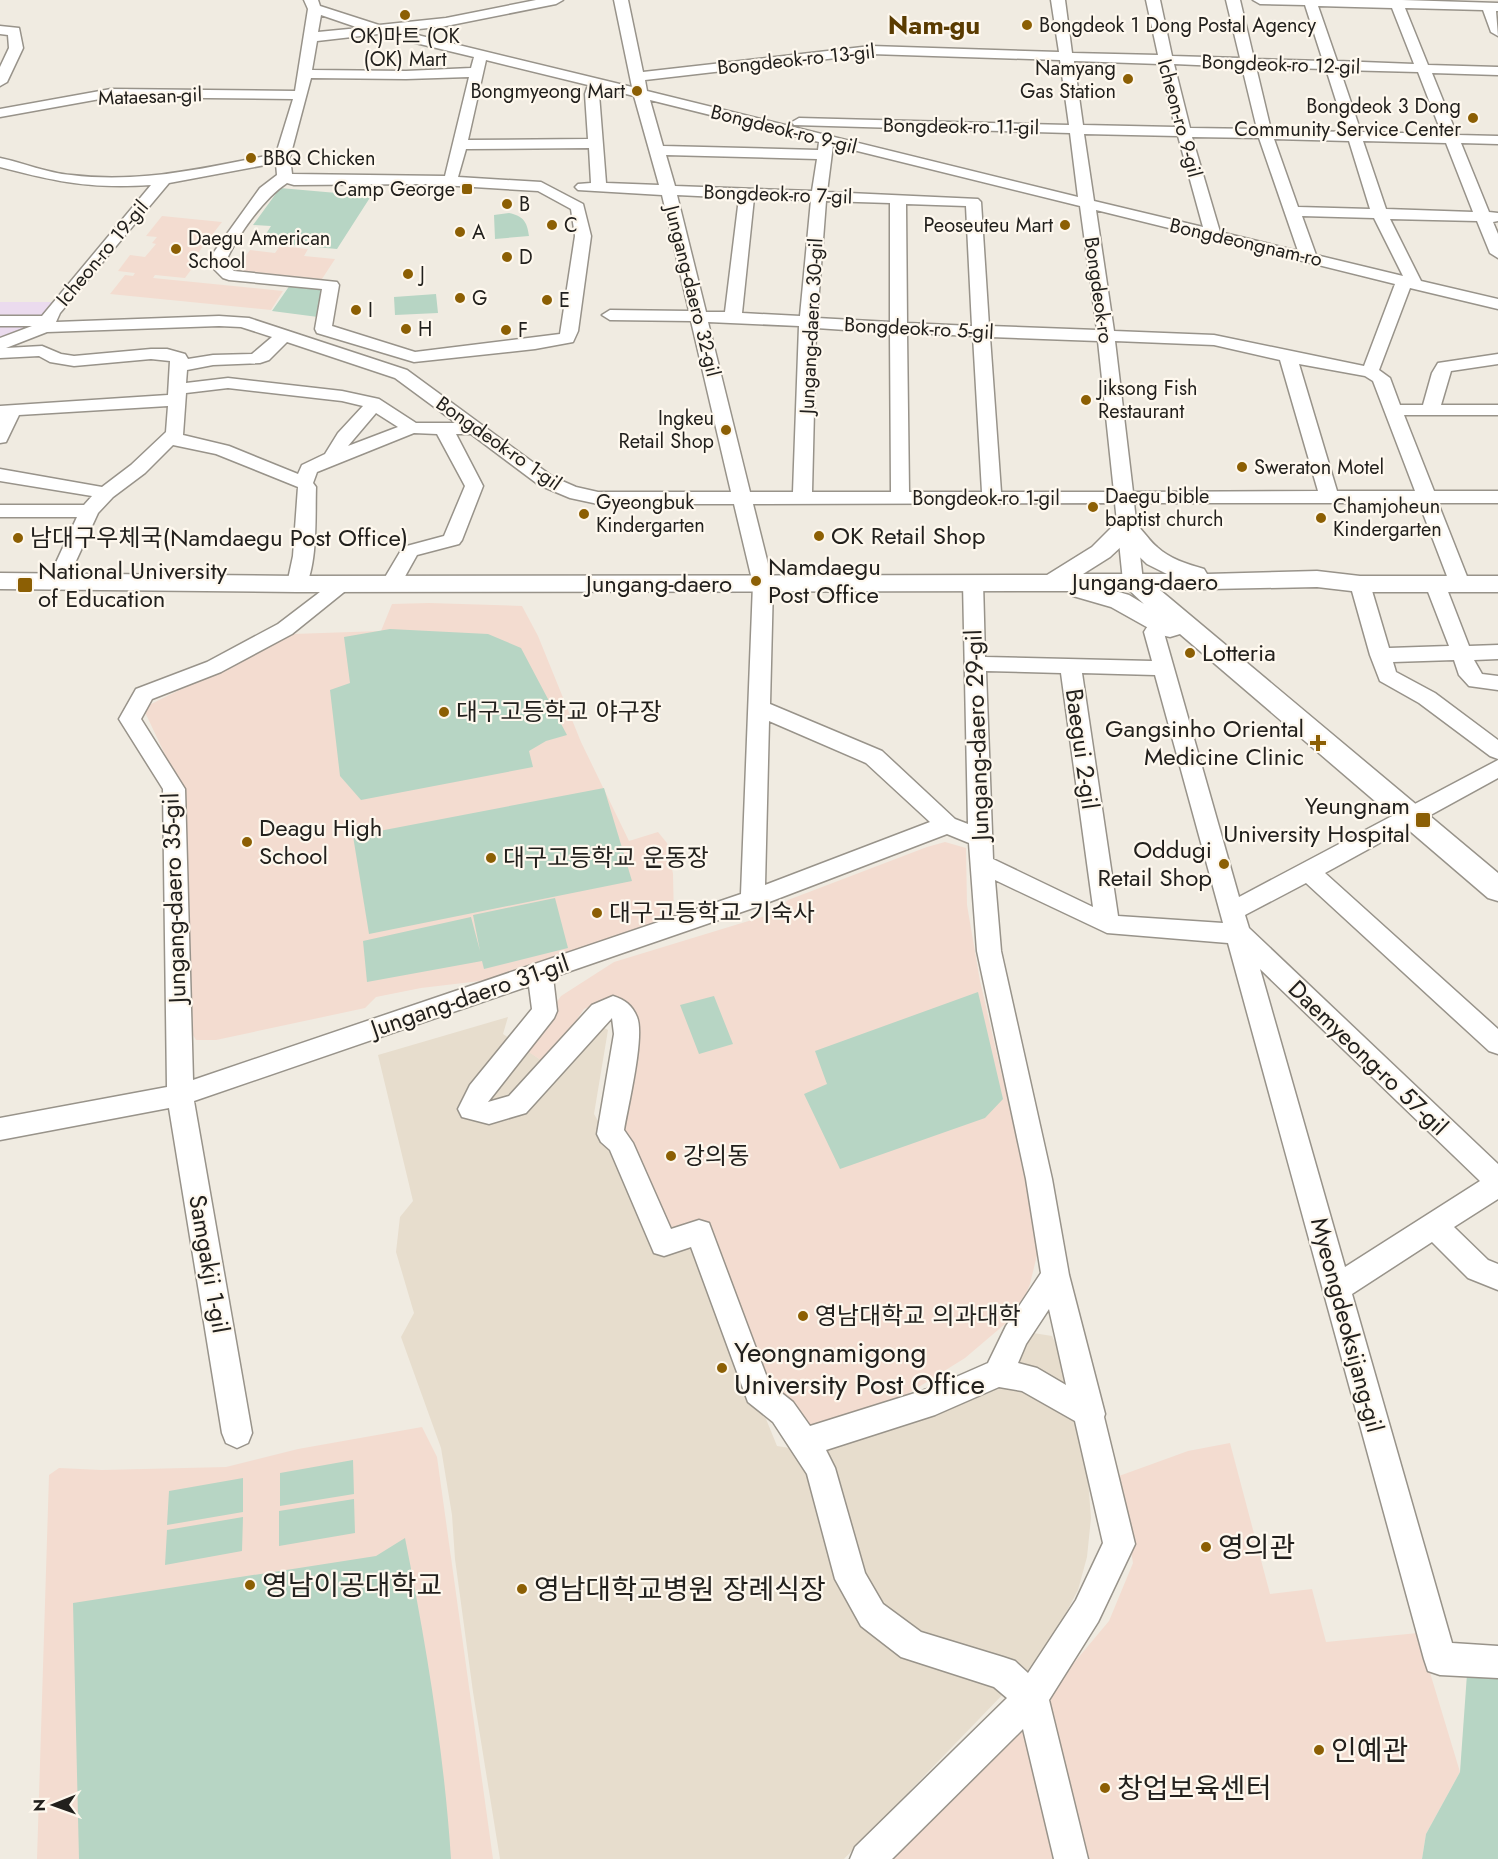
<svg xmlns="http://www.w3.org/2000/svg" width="1498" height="1859" font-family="Jost,'Noto Sans KR',sans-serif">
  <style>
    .commercial { fill: #ebdbee }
    .built { fill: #e7ddcd }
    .education { fill: #f3dcd0 }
    .green { fill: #b7d5c4 }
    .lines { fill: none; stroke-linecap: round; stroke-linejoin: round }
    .minor-casing { stroke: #98938a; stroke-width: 3 }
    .major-casing { stroke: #98938a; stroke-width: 3 }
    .minor { fill: #fff; fill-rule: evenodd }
    .major { fill: #fff; fill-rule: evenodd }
    .poi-dot { fill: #8c5f04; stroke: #fef8ee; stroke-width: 2 }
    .labels { text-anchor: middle; stroke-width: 4.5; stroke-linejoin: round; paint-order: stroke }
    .far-poi-label { font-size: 20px; fill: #22201d; stroke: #fef8ee; text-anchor: start }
    .far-street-label { font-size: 20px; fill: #22201d; stroke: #fef8ee }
    .poi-label { font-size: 24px; fill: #22201d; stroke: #fef8ee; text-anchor: start }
    .street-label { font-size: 24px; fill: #22201d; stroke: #fef8ee }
    .far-district-label { font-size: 26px; font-weight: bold; fill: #5a3b00; stroke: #fef8ee }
    .near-poi-label { font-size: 28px; fill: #22201d; stroke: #fef8ee; text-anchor: start }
  </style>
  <rect width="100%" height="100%" fill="#f0ebe1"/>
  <path class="commercial" d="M0 302H53L48 321 0 344Z"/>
  <path class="built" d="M508 1017 503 1034 554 1069 595 1023 608 1030 594 1114 605 1133 617 1149 652 1250 692 1242 703 1263 777 1446 802 1450 948 1401 1027 1332 1052 1336 1061 1355 1087 1467 1091 1518 1087 1557 1078 1590 1039 1664 1008 1689 844 1859H500L473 1692 455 1559 452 1515 441 1448 401 1337 414 1313 396 1252 400 1217 413 1201 378 1055Z"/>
  <path class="education" d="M162 216 222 222 191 262 196 263 185 278 155 275 153 278 283 291 271 310 110 294 125 275 133 276 135 273 118 271 130 255 145 257 156 244 152 243 157 237 146 236Z
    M280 246 308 249 304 256 335 259 322 279 236 270 250 250 275 253Z
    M429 603 522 606 538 636 581 742 629 841 658 832 667 843 673 874 674 920 497 979 421 988 376 997 365 1008 216 1040H196L193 1035 189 919 177 780 143 708 293 634 381 631 392 604Z
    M945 842 966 848 967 905 980 981 1036 1221 1038 1251 1030 1284 1018 1313 965 1358 890 1405 805 1438 761 1391 696 1221 663 1235 619 1137 631 1016 601 1002 584 1009 547 1064 524 1049 561 996 614 962 775 913 788 900 927 847Z
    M422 1427 437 1457 493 1859H37L49 1475 59 1468 102 1470 226 1467 298 1449Z
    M1230 1443 1270 1594 1312 1589 1326 1642 1418 1633 1460 1772 1426 1834 1422 1859H887L1057 1683 1109 1621 1133 1563 1119 1476 1188 1451Z"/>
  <path class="green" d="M280 188 371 196 337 249 261 242 271 226 253 225Z
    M509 213C523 216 527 221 529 236L495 239 494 215Z
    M290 285 324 289 318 317 272 311Z
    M436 294 438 313 395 315 394 297Z
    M390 629 488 634 521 648 567 735 546 741 529 751 533 767 361 800 340 776 330 690 350 683 344 637Z
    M604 788 632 881 369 934 353 836Z
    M555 898 568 948 484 969 482 961 367 982 363 941 471 917 480 951 473 915Z
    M978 992 1003 1099 985 1118 840 1169 804 1094 827 1084 815 1051Z
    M714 996 733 1044 699 1054 680 1005Z
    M353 1460 354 1494 280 1506V1473Z
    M243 1478V1512L167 1525 169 1491Z
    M354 1499 355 1533 279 1546V1511Z
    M243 1517 242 1551 165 1565 167 1530Z
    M405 1538C426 1644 444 1751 451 1859H79L73 1603 376 1556Z
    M1467 1674 1498 1676V1859H1422L1426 1834 1460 1772Z"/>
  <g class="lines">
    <defs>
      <path id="minor" d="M304 0H318L320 6 379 25 446 18 536 0H563L556 4 446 26 401 31 632 87 614 0H628L643 72 871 46 1059 52 1051 0H1065L1072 53 1158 55 1146 0H1160L1172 56 1240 58 1226 0H1240L1254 59 1323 61 1305 5 1260 4 1253 0H1402L1498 3V11H1496L1498 36 1491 32 1483 10 1405 8 1428 65 1498 67V75L1432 73 1457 135 1498 136V144L1461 143 1489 212 1498 213V221L1493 222 1498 234V258L1490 253 1477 221 1390 219 1421 281 1498 299V309L1410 288 1379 370 1390 378 1400 405H1423L1432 373 1438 363 1498 354V364L1451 371 1441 405H1498V415H1404L1434 491H1498V503H1438L1470 584 1467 589 1460 590 1453 589 1450 584 1419 503H1134L1143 581 1140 586 1133 587 1126 586 1123 581 1115 503 753 504 773 584 770 704 882 751 955 819 968 824 963 582 966 577 973 576 980 577 983 582 985 657 1152 661 1144 632C1150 622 1155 616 1167 619L1170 624 1164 633 1239 897 1498 760V778L1325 873 1498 1029V1054L1489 1051 1306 883 1245 915 1249 928 1498 1164V1199L1454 1227 1488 1260 1498 1264V1290L1468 1278 1432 1242 1352 1294 1452 1643 1498 1646V1678L1440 1675 1428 1671 1424 1659 1228 943 1107 933 995 880 1001 951 1052 1179 1069 1275 1105 1414 1104 1417 1135 1544 1098 1622 1049 1700 1088 1859H1054L1023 1729 892 1859H850L855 1847 1007 1698 994 1687 901 1657 861 1626 835 1579 807 1474 773 1422 748 1402 691 1247 664 1256 654 1253 610 1150 601 1142 597 1134 614 1034 612 1018 526 1113 489 1124 462 1117 458 1109 470 1085 532 1009 529 986 194 1101 252 1433 248 1443 237 1448 226 1443 222 1433 169 1108 0 1140V1118L167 1087 163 789 119 719 136 689 207 662 278 624 337 579 344 578 351 579 354 584 292 634 221 672 152 699 141 719 185 789 193 1080 741 894 753 584 734 504H598L570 498 539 485 471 434H456L483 486 462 540 459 544 417 555 398 589 391 590 384 589 381 584 403 547 444 536 465 486 437 434 414 433 317 472 313 483 316 487C315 514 318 566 304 589L297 590 290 589 287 584 293 556 298 487 216 454 173 445 145 473 113 497 98 513 64 587 57 588 50 587 47 582 77 517H0V505H84L92 496 0 481V469L102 487 131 465 166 432 168 406 19 415 6 442 0 443V406L168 395 170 361 151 359 74 366 50 362 39 356 0 358V338L32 326H0V316H42L151 185C91 189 57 182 0 167V158C24 163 47 173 71 175 141 184 209 167 276 154L293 99 111 97 0 117V109L111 89 295 91 308 9ZM1318 6 1392 8 1414 64 1337 61ZM321 15 359 28 318 32ZM378 34 474 57 471 68 406 71 312 70 317 41ZM871 54 1060 60 1069 125 799 118 792 122 794 125 1070 133 1078 197 647 91 645 80ZM486 60 588 85 585 94 588 139 468 140ZM1074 61 1160 64 1175 127 1083 125ZM1174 64 1242 67 1257 129 1190 128ZM1256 67 1326 69 1346 132 1271 130ZM1340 70 1418 72 1442 134 1361 132ZM469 77 445 176 292 174 290 157 311 78 406 79ZM602 88 634 96 659 185 606 183 599 94ZM650 100 819 142 818 150 663 146ZM1084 134 1178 136 1203 227 1094 201ZM1192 137 1259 138 1298 251 1220 232ZM1274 139 1349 141 1370 209 1298 207ZM1363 141 1446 143 1473 212 1386 209ZM833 145 1080 206 1097 330 989 326 981 202 978 199 827 192ZM589 148 591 183 578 184 575 187 578 190 662 195 689 311 610 310 602 315 610 320 691 321 731 492H598L576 487 553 477 407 370 249 318 219 316 56 322 60 313 169 183 276 163 277 175 260 188 214 252 209 264 223 278 229 280 322 289 315 329 317 333 414 362 535 349 573 342 578 331 591 236 583 204 541 182 458 177 466 149ZM666 155 817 159 812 191 675 186ZM287 183 294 185 425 184 538 191 571 209 575 236 560 334 415 352 332 326 339 285 337 282 234 271 225 263C237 236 263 199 287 183ZM677 195 739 198 725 312H706ZM754 198 811 200 800 316 742 313ZM826 201 890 203V322L817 318ZM906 204 966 206 972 326 907 323ZM1096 210 1395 284 1364 366 1214 335 1114 331ZM1302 216 1374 218 1403 276 1316 255ZM708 322 799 326 793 492H750ZM219 326 241 327 272 337 252 354 213 355 188 359 185 354 167 349H151L74 356 61 354 42 346 6 348 47 332ZM816 328 890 333 891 492H812ZM907 333 973 336 982 492H909ZM990 337 1098 341 1114 492H1001ZM1115 341 1214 345 1280 360 1318 491 1133 492ZM287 342 395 378 456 423H416L379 399 342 391 228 378 186 383 187 370 213 365 260 363 269 360ZM1299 364 1365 376 1373 381 1415 491H1337ZM228 388 342 401 363 406 338 433 325 454 302 465 298 474 229 446 183 435 186 393ZM376 413 398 427 348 446ZM986 671 1061 673 1093 907 993 859ZM1082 673 1155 675 1223 923 1118 916ZM769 721 866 763 930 822 765 885ZM947 834 969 843 977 951 1026 1179 1041 1273 1006 1326 988 1363 931 1388 810 1426 793 1402 769 1383 709 1223 699 1220 671 1229 633 1143 624 1130C628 1106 645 1036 637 1017 632 1005 625 1000 613 996L592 1005 509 1096 488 1102 554 1018 557 1011 553 977 759 906ZM1260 969 1480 1181 1345 1267ZM1049 1309 1066 1385 1037 1368 1018 1363 1026 1344ZM999 1387 1022 1391 1075 1421 1103 1543 1076 1600 1028 1673 1015 1661 1003 1657 921 1632 883 1604 865 1573 835 1468 826 1450 935 1415Z
        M0 26 19 28 23 48 7 82 0 86V67L9 48 8 35 0 34Z
        M1360 578 1367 579 1370 584 1389 648 1449 646 1425 584 1428 579 1435 578 1442 579 1445 584 1469 646 1498 645V659L1474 660 1482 674 1498 676V690L1469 686 1459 675 1454 660 1393 662 1396 672 1435 693 1498 740V759L1490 756 1419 703 1380 681 1370 655 1350 584 1353 579Z"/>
      <path id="major" d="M1126 519C1140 523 1146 538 1157 547 1170 559 1187 564 1204 569L1207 574 1317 571 1360 576H1498V592H1360L1317 587 1160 590 1498 873V901L1488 898 1180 634 1170 637 1161 635 1111 607 1073 596 1070 591 297 592 0 589V573L297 576 1047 575 1092 547 1117 522ZM1125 543 1147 564 1167 574H1083L1110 557ZM1112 590H1129L1144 604 1129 595Z"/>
    </defs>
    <use href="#minor" class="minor-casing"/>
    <use href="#major" class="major-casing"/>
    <use href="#minor" class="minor"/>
    <use href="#major" class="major"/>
  </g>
  <g class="poi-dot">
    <circle cx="405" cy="15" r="6"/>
    <circle cx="1027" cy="25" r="6"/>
    <circle cx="1128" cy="79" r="6"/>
    <circle cx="637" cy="91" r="6"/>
    <circle cx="1473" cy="118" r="6"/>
    <circle cx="251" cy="158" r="6"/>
    <rect x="461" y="183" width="12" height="12" rx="3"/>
    <circle cx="507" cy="204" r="6"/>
    <circle cx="552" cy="225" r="6"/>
    <circle cx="1065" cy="225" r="6"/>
    <circle cx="460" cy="232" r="6"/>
    <circle cx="176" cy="249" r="6"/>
    <circle cx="507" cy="257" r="6"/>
    <circle cx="408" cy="274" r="6"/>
    <circle cx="460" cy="298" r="6"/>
    <circle cx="547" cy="300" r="6"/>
    <circle cx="356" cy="310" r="6"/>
    <circle cx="406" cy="329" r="6"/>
    <circle cx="506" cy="330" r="6"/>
    <circle cx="1086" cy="400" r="6"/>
    <circle cx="726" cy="430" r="6"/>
    <circle cx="1242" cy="467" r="6"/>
    <circle cx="1093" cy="507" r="6"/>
    <circle cx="584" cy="514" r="6"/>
    <circle cx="1321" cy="518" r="6"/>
    <circle cx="819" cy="536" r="6"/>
    <circle cx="18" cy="538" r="6"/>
    <circle cx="756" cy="581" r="6"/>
    <rect x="17" y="577" width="16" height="16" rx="3"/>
    <circle cx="1190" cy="653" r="6"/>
    <circle cx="444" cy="712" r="6"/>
    <path d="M1315 734h6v6h6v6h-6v6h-6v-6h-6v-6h6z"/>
    <rect x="1415" y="812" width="16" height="16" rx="3"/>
    <circle cx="247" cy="842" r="6"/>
    <circle cx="491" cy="858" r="6"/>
    <circle cx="1224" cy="864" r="6"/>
    <circle cx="597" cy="913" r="6"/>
    <circle cx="671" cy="1156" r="6"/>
    <circle cx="803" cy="1316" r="6"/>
    <circle cx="722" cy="1368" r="6"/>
    <circle cx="1206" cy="1547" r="6"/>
    <circle cx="250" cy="1585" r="6"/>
    <circle cx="522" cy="1589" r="6"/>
    <circle cx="1319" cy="1750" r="6"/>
    <circle cx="1105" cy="1788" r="6"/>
  </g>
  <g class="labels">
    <g class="far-poi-label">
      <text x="1039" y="32">Bongdeok 1 Dong Postal Agency</text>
      <text x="405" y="43" text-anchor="middle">OK)마트 (OK<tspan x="405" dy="23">(OK) Mart</tspan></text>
      <text x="1116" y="75" text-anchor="end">Namyang<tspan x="1116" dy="23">Gas Station</tspan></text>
      <text x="625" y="98" text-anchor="end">Bongmyeong Mart</text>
      <text x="1461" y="113" text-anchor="end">Bongdeok 3 Dong<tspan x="1461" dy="23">Community Service Center</tspan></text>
      <text x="263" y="165">BBQ Chicken</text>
      <text x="455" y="196" text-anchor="end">Camp George</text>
      <text x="519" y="211">B</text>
      <text x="564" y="232">C</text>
      <text x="1053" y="232" text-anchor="end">Peoseuteu Mart</text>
      <text x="472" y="239">A</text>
      <text x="188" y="245">Daegu American<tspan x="188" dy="23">School</tspan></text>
      <text x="519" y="264">D</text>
      <text x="420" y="281">J</text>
      <text x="472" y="305">G</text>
      <text x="559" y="307">E</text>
      <text x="368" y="317">I</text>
      <text x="418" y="336">H</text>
      <text x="518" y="337">F</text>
      <text x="1098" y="395">Jiksong Fish<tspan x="1098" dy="23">Restaurant</tspan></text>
      <text x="714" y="425" text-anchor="end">Ingkeu<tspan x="714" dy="23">Retail Shop</tspan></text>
      <text x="1254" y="474">Sweraton Motel</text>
      <text x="1105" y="503">Daegu bible<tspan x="1105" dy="23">baptist church</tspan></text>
      <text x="596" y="509">Gyeongbuk<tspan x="596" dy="23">Kindergarten</tspan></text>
      <text x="1333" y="513">Chamjoheun<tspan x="1333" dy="23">Kindergarten</tspan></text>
    </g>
    <g class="far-street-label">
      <text transform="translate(796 59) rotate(-6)" y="7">Bongdeok-ro 13-gil</text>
      <text transform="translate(1281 64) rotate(2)" y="7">Bongdeok-ro 12-gil</text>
      <text transform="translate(150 96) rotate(-2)" y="7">Mataesan-gil</text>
      <text transform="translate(1180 118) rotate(75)" y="7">Icheon-ro 9-gil</text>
      <text transform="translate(961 126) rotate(1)" y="7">Bongdeok-ro 11-gil</text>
      <text transform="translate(784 129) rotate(14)" y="7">Bongdeok-ro 9-gil</text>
      <text transform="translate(778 194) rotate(2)" y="7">Bongdeok-ro 7-gil</text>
      <text transform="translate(1246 242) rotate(13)" y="7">Bongdeongnam-ro</text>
      <text transform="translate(102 253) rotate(-50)" y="7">Icheon-ro 19-gil</text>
      <text transform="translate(1099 290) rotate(82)" y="7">Bongdeok-ro</text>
      <text transform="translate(693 291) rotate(76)" y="7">Jungang-daero 32-gil</text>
      <text transform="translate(811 326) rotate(-87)" y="7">Jungang-daero 30-gil</text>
      <text transform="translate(919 328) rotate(3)" y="7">Bongdeok-ro 5-gil</text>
      <text transform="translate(499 443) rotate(35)" y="7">Bongdeok-ro 1-gil</text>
      <text x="986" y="505">Bongdeok-ro 1-gil</text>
    </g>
    <g class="poi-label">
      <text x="831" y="544">OK Retail Shop</text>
      <text x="30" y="546">남대구우체국(Namdaegu Post Office)</text>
      <text x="768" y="575">Namdaegu<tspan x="768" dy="28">Post Office</tspan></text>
      <text x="38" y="579">National University<tspan x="38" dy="28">of Education</tspan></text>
      <text x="1202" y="661">Lotteria</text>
      <text x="456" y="720">대구고등학교 야구장</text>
      <text x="1304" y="737" text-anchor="end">Gangsinho Oriental<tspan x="1304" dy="28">Medicine Clinic</tspan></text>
      <text x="1410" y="814" text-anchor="end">Yeungnam<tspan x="1410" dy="28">University Hospital</tspan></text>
      <text x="259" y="836">Deagu High<tspan x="259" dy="28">School</tspan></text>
      <text x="1212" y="858" text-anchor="end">Oddugi<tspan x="1212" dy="28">Retail Shop</tspan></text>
      <text x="503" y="866">대구고등학교 운동장</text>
      <text x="609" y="921">대구고등학교 기숙사</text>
      <text x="683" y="1164">강의동</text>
      <text x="815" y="1324">영남대학교 의과대학</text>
    </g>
    <g class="street-label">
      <text x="1145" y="590">Jungang-daero</text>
      <text x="659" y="592">Jungang-daero</text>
      <text transform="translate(977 735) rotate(-92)" y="8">Jungang-daero 29-gil</text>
      <text transform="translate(1082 749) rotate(82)" y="8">Baegui 2-gil</text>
      <text transform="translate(174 898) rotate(-92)" y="8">Jungang-daero 35-gil</text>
      <text transform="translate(470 996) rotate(-19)" y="8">Jungang-daero 31-gil</text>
      <text transform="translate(1368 1058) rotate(44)" y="8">Daemyeong-ro 57-gil</text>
      <text transform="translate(209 1264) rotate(80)" y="8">Samgakji 1-gil</text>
      <text transform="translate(1347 1325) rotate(75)" y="8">Myeongdeoksijang-gil</text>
    </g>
    <g class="far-district-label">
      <text x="934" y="34">Nam-gu</text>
    </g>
    <g class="near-poi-label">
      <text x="734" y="1362">Yeongnamigong<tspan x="734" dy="32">University Post Office</tspan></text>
      <text x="1218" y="1557">영의관</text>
      <text x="262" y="1595">영남이공대학교</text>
      <text x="534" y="1599">영남대학교병원 장례식장</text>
      <text x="1331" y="1760">인예관</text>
      <text x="1117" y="1798">창업보육센터</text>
    </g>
  </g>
  <g transform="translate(54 1805) rotate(269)" stroke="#fef8ee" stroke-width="4.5" paint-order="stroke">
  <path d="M0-4.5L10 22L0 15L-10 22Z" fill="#22201d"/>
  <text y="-9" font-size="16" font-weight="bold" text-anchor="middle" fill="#22201d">N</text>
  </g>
</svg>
